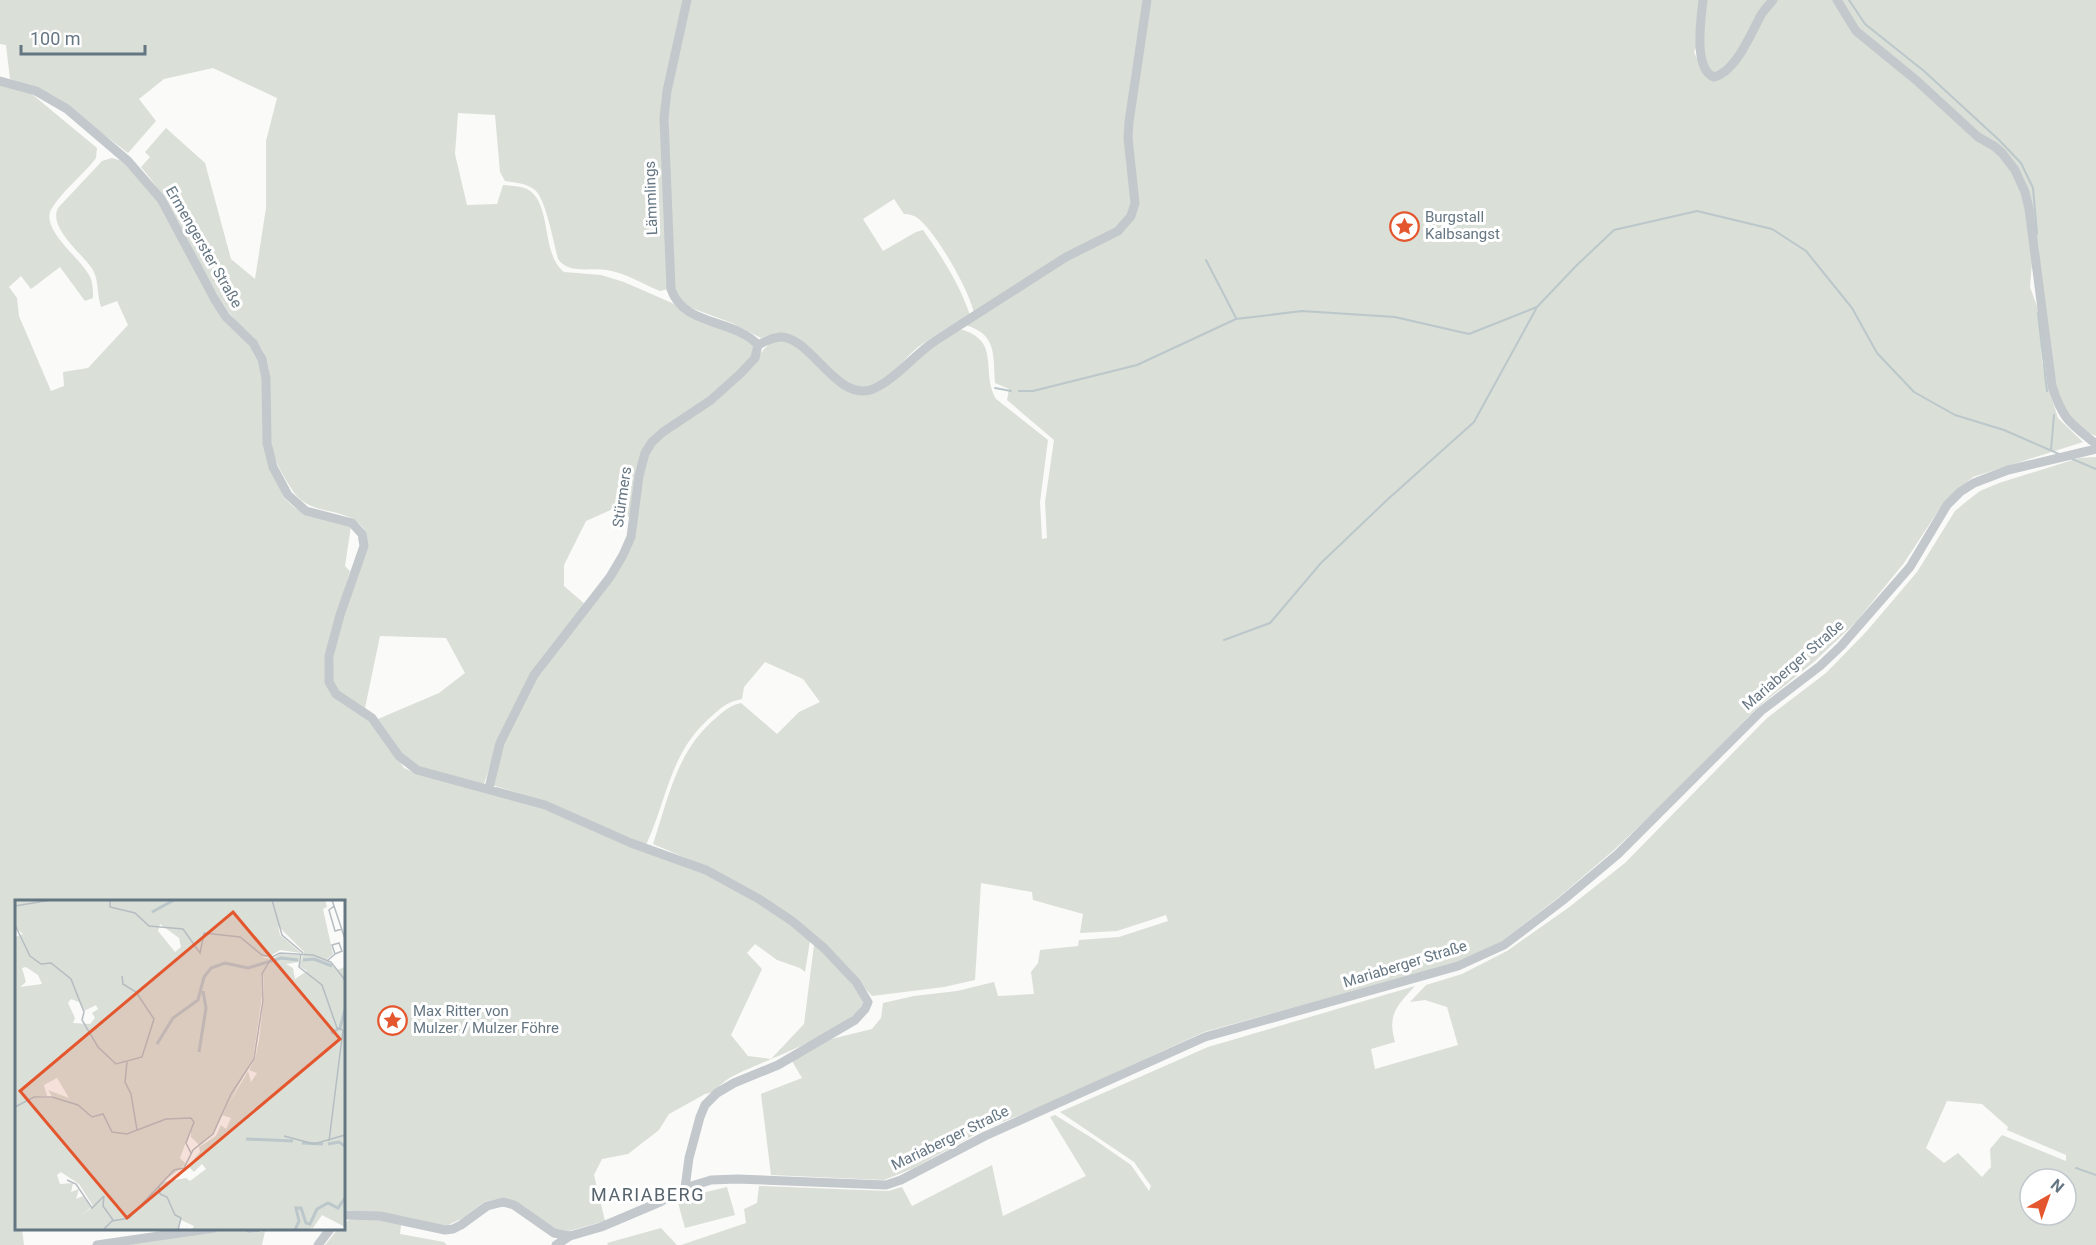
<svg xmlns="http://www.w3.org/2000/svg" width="2096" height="1245" font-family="Roboto,sans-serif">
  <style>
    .green { fill: #dadfd7; fill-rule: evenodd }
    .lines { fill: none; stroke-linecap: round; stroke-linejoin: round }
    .stream { stroke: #bbc7cb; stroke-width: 2 }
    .street { stroke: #c3c8cc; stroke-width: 9 }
    .labels { text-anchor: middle; stroke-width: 6; stroke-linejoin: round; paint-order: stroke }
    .street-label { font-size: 15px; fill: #657683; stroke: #fff }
    .poi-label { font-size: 15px; fill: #657683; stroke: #fff; text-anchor: start }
    .quarter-label { font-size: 18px; letter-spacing: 1.5px; fill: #57646e; stroke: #fff }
    .inset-river { fill: none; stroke: #bbc7cb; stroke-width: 3 }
    .inset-road { fill: none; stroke: #b5bdc2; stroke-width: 1.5 }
    .view { fill: #e4572e; fill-opacity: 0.15; stroke: #e4572e; stroke-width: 3 }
    .inset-edge { fill: none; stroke: #657683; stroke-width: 3 }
  </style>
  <rect width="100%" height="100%" fill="#fafaf8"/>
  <path class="green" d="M0 0H685L664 91 668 289 660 291C643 284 625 273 607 270 591 267 569 275 558 259 554 244 546 201 536 191 528 183 515 183 505 181L500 172 495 115 458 113 455 154 467 205 497 204 503 185C511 186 520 186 527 189 553 203 540 253 564 272L601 275 624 282 672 303 682 311 729 329 755 347 752 357 724 386 650 441 632 519 615 508 586 521 564 565V586L586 605 533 674 494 755 484 784 419 767 402 753 378 719 439 693 465 673 446 638 380 636 365 708C354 703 337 695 333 683 326 661 358 560 366 532 349 503 309 520 291 488 282 474 273 459 271 442 267 415 274 387 267 361 261 338 240 329 228 311 203 275 187 233 163 196 156 186 149 176 141 167L150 157 145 152 166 128 205 163 231 259 255 279 266 208V141L277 98 213 68 164 79 139 99 156 121 128 153 52 95 10 79 6 45 0 44Z
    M690 0H1144L1130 85 1133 193 1129 215 1117 229 974 313C969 290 938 236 921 221 916 216 911 214 904 214L894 199 863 219 883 251 916 232 923 230C942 257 959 283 970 315 952 325 935 335 918 347 903 359 888 383 867 386 827 392 812 315 761 338L732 323 686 306 674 289 666 136 670 91Z
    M1149 0H1699L1697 46 1694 52 1704 74 1719 79 1775 0H2096V436L2086 432 2069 419 2054 385 2041 286 2038 243 2032 262 2030 287 2039 312 2042 361 2046 381 2058 418 2083 442 1973 477 1944 502 1904 563 1856 622 1815 661 1757 708 1671 796 1614 850 1559 897 1502 941 1460 962 1204 1032 1047 1104 983 1130 914 1168 884 1180 771 1175 761 1094 802 1078 792 1061 823 1041 872 1029 881 1018 883 1003 914 996 957 991 994 982 998 996 1034 994 1031 972 1038 963 1040 950 1078 946 1079 940 1119 937 1168 921 1166 915 1117 931 1080 933 1083 914 1033 900 1032 892 981 883 975 980 944 987 872 996 826 946 707 867 653 844C669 796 677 750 717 717 725 710 731 705 741 703L777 734 799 712 820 702 803 679 765 662 744 687 742 699C730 701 723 706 714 714 669 752 669 795 646 845L547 802 492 785 498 756 536 677 625 557 644 464 654 444 757 360C781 314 809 360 833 379 842 386 857 389 868 393L921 353 960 329C1002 341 980 370 996 399L1048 440 1040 502 1042 539 1047 538 1045 502 1054 440 1007 400 1009 389 995 383C993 354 997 334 965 325L1133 216 1131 138Z
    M1705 0H1770L1743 45 1724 69 1711 74 1703 55Z
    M0 84 25 90 33 95 97 148 96 158 93 162C80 177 62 192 52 208 38 229 84 260 91 279 93 285 93 292 93 298L85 301 60 267 31 289 21 276 9 287 17 298 19 316 51 391 64 386 63 372 88 368 128 325 117 301 101 307C97 295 99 281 93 270 82 253 48 228 58 208L102 161 112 158 122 161 158 201 222 319 249 345 259 361 263 379 271 468 284 498 295 508 305 513 351 526 345 566 350 571 325 655 326 683 370 720 404 768 415 773 544 809 705 872 757 901 790 923 810 941 805 972 800 968 777 960 755 944 747 953 762 969 731 1035 748 1056 771 1059 804 1024 814 945H817L852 984 863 1002C853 1032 756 1062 728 1079 720 1084 715 1093 705 1094L669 1114 659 1130 628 1154 602 1159 594 1175 605 1221 569 1231 556 1229 502 1198 484 1202 463 1218 446 1226 382 1213 344 1210V902H16V1228L22 1229 24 1245H0Z
    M2096 457V1245H681L746 1223 744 1209 757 1203 759 1186 888 1191 902 1187 912 1206 992 1165 1003 1216 1086 1176 1050 1117 1055 1115 1095 1140 1131 1165 1149 1191 1151 1186 1134 1162 1060 1112 1208 1047 1415 986C1397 1006 1387 1014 1395 1042L1371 1049 1375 1069 1458 1045 1447 1007 1425 1000 1410 1002 1426 985 1462 974 1507 951 1568 908 1625 863 1767 718 1826 673 1866 632 1917 572 1955 511 1967 501 1980 491 1999 483 2079 458ZM1947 1101 1982 1104 2008 1127 2007 1130 2066 1155V1161L2002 1135 1990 1149 1991 1167 1982 1177 1958 1153 1944 1163 1926 1148ZM2030 1179H2066V1215H2030Z
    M727 1187 735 1215 685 1228 677 1199Z
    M363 1218 380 1219 401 1225 400 1234 444 1242 447 1245H325L338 1229 344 1228V1223L349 1220Z
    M661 1228 677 1245H608L607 1243Z
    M234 1229 256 1233 265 1231 262 1245H114Z"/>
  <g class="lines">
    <path class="stream" d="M1849 0 1865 24 1924 71 1999 140 2021 163 2033 188 2037 234
      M1206 260 1236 318
      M2038 313 2047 391
      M995 388 1011 391
      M1019 391H1033L1137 365 1236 319 1302 311 1395 317 1469 334 1537 307 1576 266 1614 230 1697 211 1772 229 1806 251 1852 308 1877 353 1914 392 1955 415 2004 430 2059 454
      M2051 450 2054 415
      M2070 458 2096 469
      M1224 640 1270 623 1321 563 1387 500 1474 422 1536 309
      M2076 1168 2096 1175"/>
    <path class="street" d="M687 0 667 91 664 118 671 289C684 327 733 318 758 345
      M1703 0C1701 19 1693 69 1714 77 1736 72 1751 33 1761 15 1764 10 1769 5 1773 0
      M1837 0 1856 31 1916 80 1978 137 1994 146 2002 153 2015 170 2025 192 2029 209 2052 386C2063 420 2069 422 2096 444
      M0 81 36 91 67 109 128 161 161 199 214 298 226 317 253 343 262 359 266 378 267 443 273 467 288 495 306 511 352 523 362 534 364 546 340 615 329 656V682L336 694 372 718 399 756 417 770 545 805 631 843 706 870 759 899 792 921 824 948 856 982 868 1002 865 1009 855 1020 778 1065 734 1083 717 1093 705 1105 700 1117 689 1158 685 1188
      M758 345C765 341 772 338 780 337 811 336 836 403 873 389 895 380 915 354 935 341L1066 257 1118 231 1131 216 1135 203 1128 138 1129 122 1147 0
      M489 788 500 743 534 675 610 577 623 555 631 537 639 476 645 453 652 442 663 432 711 400 741 373 755 358 758 345
      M344 1215 380 1216 445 1230 453 1229 461 1225 487 1206 503 1202 514 1205 554 1233 570 1236 601 1227 660 1202 685 1188 711 1180 737 1179 886 1185 901 1180 985 1136 1205 1037 1458 966 1504 945 1562 901 1618 854 1761 711 1820 666 1841 646 1910 567 1947 505 1960 492 1974 483 2008 470 2096 449
      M249 1228H257
      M97 1245 214 1228
      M318 1245 331 1228
      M556 1245 570 1236"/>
  </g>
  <defs>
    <symbol id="sight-ring" viewBox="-11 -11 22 22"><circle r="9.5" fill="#fff" stroke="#e4572e" stroke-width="1.5"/><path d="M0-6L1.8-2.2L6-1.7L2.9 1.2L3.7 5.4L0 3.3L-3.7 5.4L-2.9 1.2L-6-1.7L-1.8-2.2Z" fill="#e4572e"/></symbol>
  </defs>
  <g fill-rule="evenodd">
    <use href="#sight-ring" x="1388" y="210" width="33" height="33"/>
    <use href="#sight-ring" x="376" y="1004" width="33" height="33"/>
  </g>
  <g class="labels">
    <g class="street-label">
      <text transform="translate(651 198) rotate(-92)" y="5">Lämmlings</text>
      <text transform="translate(204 247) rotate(60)" y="5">Ermengerster Straße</text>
      <text transform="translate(622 497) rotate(-82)" y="5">Stürmers</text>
      <text transform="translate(1793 665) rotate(-41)" y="5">Mariaberger Straße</text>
      <text transform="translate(1405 964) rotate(-17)" y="5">Mariaberger Straße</text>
      <text transform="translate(950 1138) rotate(-26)" y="5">Mariaberger Straße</text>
    </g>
    <g class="poi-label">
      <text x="1425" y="222">Burgstall<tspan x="1425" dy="17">Kalbsangst</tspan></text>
      <text x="413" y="1016">Max Ritter von<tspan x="413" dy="17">Mulzer / Mulzer Föhre</tspan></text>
    </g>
    <g class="quarter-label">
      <text x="648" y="1201">MARIABERG</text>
    </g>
  </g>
  <g transform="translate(15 900)">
    <rect width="330" height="330" fill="#fafaf8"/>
    <path d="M0 0H310L312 7 308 9 318 54 312 59 322 70 330 67V327L307 315 298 328 285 330H177L179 326 166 320 163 330H0V37L8 34 2 29 0 32ZM145 24 164 38 166 47 160 52 143 31ZM263 26 289 52 284 66 292 71 280 79 278 68 271 64 284 62 285 55 265 54 256 60 248 74 249 96 244 140 240 159 234 170 242 173 236 182 233 171 207 215 216 218 211 229 206 225 201 236 184 247 185 252 173 266 179 272 187 264 191 269 175 281 171 278 148 282 171 264 165 258 176 229V237L184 245 196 236 238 159 247 96 246 76 255 58H250L247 56 254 57 265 50 286 53 265 35ZM11 67 23 75 27 84 5 87 11 82 7 68ZM56 99 64 102 69 111 81 105 83 109 77 113 80 118 75 124 58 123 60 118 53 103ZM42 178 54 198 33 190 38 198H15L32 196 29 185ZM46 272 64 284 78 306 63 319 76 307 68 296 61 299 64 289 56 292 58 283 45 284 42 275Z" fill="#dadfd7" fill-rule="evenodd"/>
    <path class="inset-river" d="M137 12 159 0M288 60 299 59 317 66M316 133 325 128 330 110M142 144 158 118 183 100 189 77 196 68 210 63 233 68 266 58 283 60M184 152 191 108 188 91M231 239 278 241M287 243 308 244M313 244 324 242 330 246M280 330 284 321 281 308H286L291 323 295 324 302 309 313 303 323 308 330 298"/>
    <path class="inset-road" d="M95 0V7L120 13 134 26 168 29 185 53 189 33 225 37 247 55 256 57M257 0 267 35 288 53M317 0 330 39M0 6 36 0M319 6 314 10 320 31 327 29M0 25 15 56 26 64 36 63 56 79 69 112 67 120 83 147 101 164 127 157 139 119 121 92 108 84 107 76M286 54 284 67 307 85 322 128 328 130M313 60 320 54 317 45 324 43 327 51 320 54M112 162 110 182 116 194 122 230M0 207 19 197H37L63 205 77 217 88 214 97 232 112 234 151 219 176 218 179 222 171 243 176 253M269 236 299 244 330 235M314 241 328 130M52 280 61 284 77 308 89 296M144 286 145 294 152 297 160 315 166 318 163 330M89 296 88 306 98 320M88 330 97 321 114 318 159 270 169 268 178 250 198 234 216 194 239 159 248 100 247 74 257 57 265 53 298 55 316 62 330 80"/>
    <path class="view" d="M218 12 325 139 112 318 5 191Z"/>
    <rect width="330" height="330" class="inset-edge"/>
  </g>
  <g transform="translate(2048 1197) rotate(40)"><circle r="28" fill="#ffffff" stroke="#c1c8cd" stroke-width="1.5"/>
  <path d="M0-4.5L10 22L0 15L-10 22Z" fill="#e4572e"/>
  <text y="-9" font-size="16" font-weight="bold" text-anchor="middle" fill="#657683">N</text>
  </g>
  <path d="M21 45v9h124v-9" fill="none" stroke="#657683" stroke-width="3"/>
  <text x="30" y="45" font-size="18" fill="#657683" stroke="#ffffff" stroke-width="4.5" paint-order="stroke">100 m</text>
</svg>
